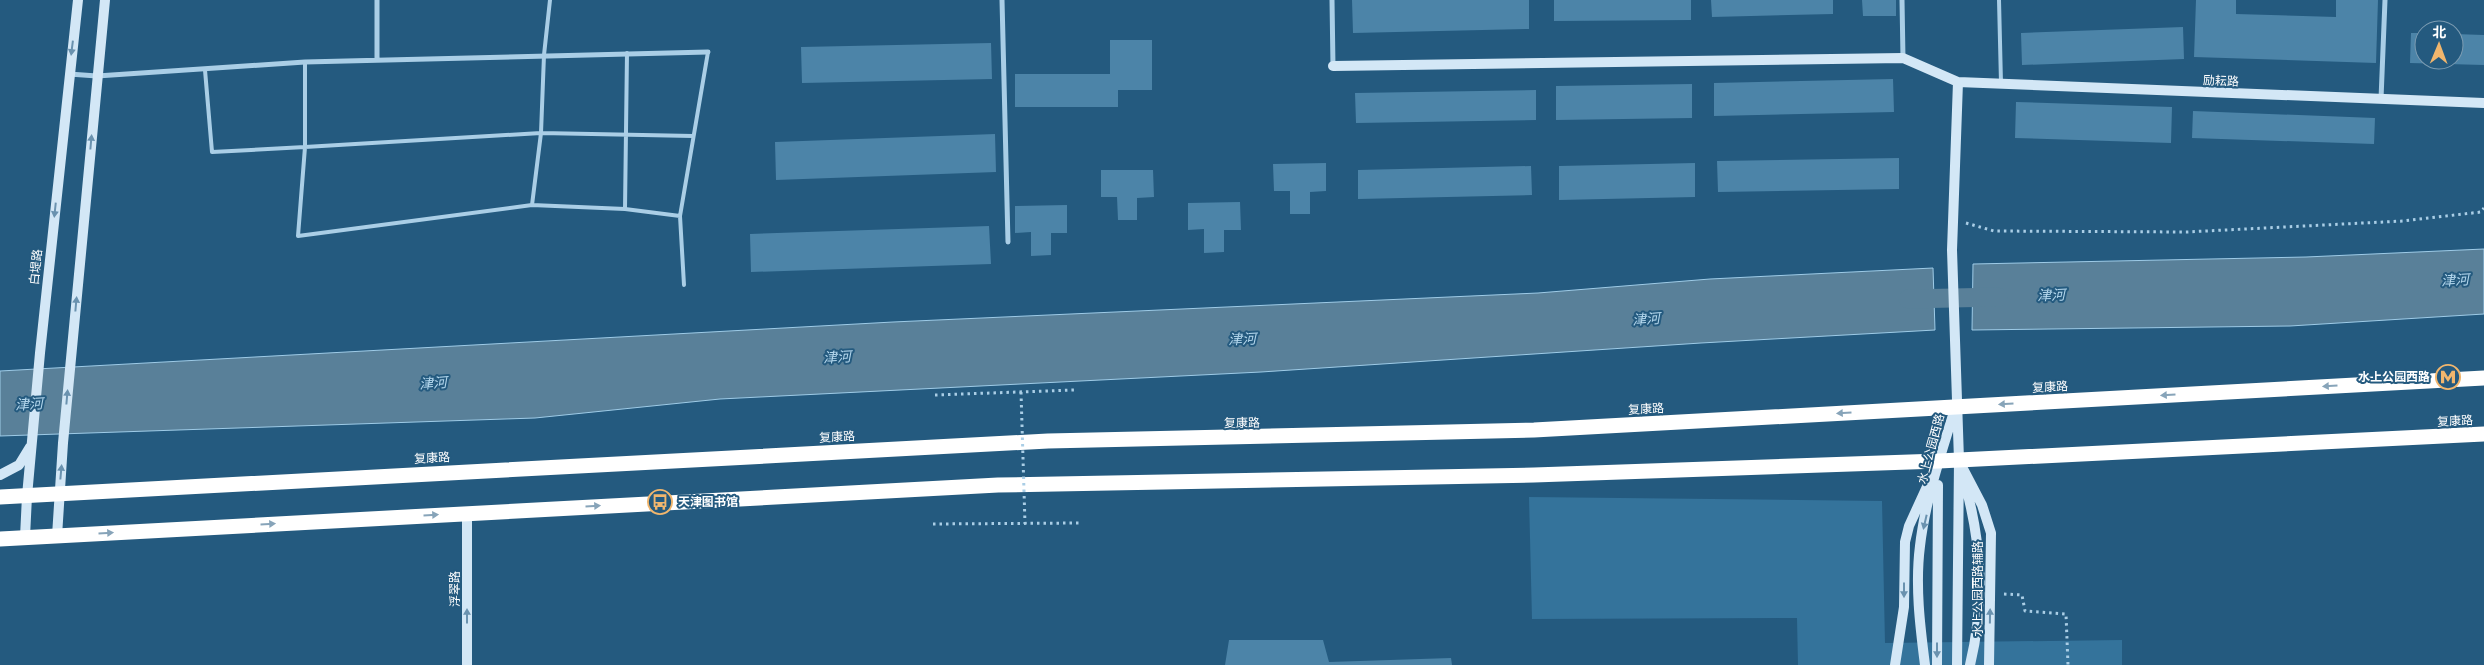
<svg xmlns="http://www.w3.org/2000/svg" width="2484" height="665" font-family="Raleway,'Noto Sans SC',sans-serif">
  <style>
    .green { fill: #34739b }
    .water { fill: #598099; stroke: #9ecbe7 }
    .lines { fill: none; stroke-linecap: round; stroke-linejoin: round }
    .canal { stroke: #598099; stroke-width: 19 }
    .building { fill: #4c84a8 }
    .path { stroke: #aacee6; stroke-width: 3; stroke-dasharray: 2.5 4; stroke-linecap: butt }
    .lane { stroke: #aacee6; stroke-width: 4 }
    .street { stroke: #aacee6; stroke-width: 5 }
    .secondary { stroke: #d3e7f6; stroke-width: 10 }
    .highway { stroke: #fff; stroke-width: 15 }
    .path-bridge { stroke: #aacee6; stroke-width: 3; stroke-dasharray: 2.5 4; stroke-linecap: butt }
    .oneway { fill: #6a92af }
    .oneway2 { fill: #87a4b9 }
    .labels { text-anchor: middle; stroke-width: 4; stroke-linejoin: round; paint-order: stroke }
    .street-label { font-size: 12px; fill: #fff; stroke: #245a7f }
    .poi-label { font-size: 12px; font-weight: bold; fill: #fff; stroke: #245a7f; text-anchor: end }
    .water-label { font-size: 14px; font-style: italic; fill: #b5d8ee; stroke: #245a7f }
  </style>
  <rect width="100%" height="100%" fill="#245a7f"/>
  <path class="green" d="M1529 497 1882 501 1885 643 2122 640V665H1798L1797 618 1532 619Z"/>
  <path class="water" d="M2484 249V314L2290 326 1972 330 1973 264 2306 257Z
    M1933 268 1935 330 1701 343 1261 372 720 399 535 418 0 436V371L893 322 1538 293 1710 279Z"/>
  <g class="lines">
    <path class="canal" d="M1908 299 1998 297"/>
  </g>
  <path class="building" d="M1352 0H1529V29L1353 33Z
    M1554 0H1691V20L1554 21Z
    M1711 0H1833V14L1712 17Z
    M1862 0H1896V16H1863Z
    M2196 0H2236V14L2336 17V0H2378L2376 63 2194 57Z
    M2183 27 2184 59 2022 65 2021 33Z
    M2411 33H2424V60H2454V34L2484 35V65L2410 63Z
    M1110 40H1152V90H1118V107H1015V74H1110Z
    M991 43 992 79 802 83 801 47Z
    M1893 79 1894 112 1714 116V83Z
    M1692 84V118L1556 120V86Z
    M1536 90V120L1356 123 1355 93Z
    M2016 102 2172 107 2171 143 2015 138Z
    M2193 111 2375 118 2374 144 2192 138Z
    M995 134 996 172 776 180 775 142Z
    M1899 158V189L1718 192 1717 161Z
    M1326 163V191L1310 192V214H1290V191H1274L1273 164Z
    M1695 163V197L1559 200V166Z
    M1531 166 1532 195 1358 199V170Z
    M1101 170H1153L1154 197 1137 198V220H1118L1117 197H1101Z
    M1240 202 1241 230H1224V252L1204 253V229L1188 230V203Z
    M1067 205V233H1051V255L1031 256V232L1015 233V206Z
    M989 226 991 264 751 272 750 234Z
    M1229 640H1323L1329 662 1451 658 1452 665H1225Z"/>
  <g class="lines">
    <path class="path" d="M1966 223 1994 231 2186 232 2403 221 2481 212 2484 208
      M935 395 1074 390
      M933 524 1080 523
      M2004 594 2022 595 2025 611 2066 614 2068 665"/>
    <path class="lane" d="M550 0 544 55 541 133 693 136
      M1999 0 2001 83
      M627 53 625 209 680 216
      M205 70 212 152 305 147V62
      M532 205 298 236 305 147 541 133 532 205 625 209
      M684 285 680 216 708 52"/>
    <path class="street" d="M1002 0 1008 242
      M1332 0 1333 66
      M1902 0 1903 58
      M377 60V0
      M69 74 97 76 305 62 708 52
      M2381 99 2385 0"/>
    <path class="secondary" d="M1333 66 1903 58 1958 82 2484 103
      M1959 461 1982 505 1991 533 1989 665
      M0 475 19 465 30 447
      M1964 480C1982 543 1985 602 1970 665
      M467 513V665
      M57 536 63 443 105 0
      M25 537 27 496 40 353 78 0
      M1895 665 1904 607 1905 542 1909 526 1930 480
      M1925 665C1920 626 1915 585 1920 546 1925 502 1940 457 1953 415
      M1937 665 1938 485
      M1957 665 1959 460 1952 250 1958 82"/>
    <path class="highway" d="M0 497 1048 441 1534 430 2484 378
      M0 539 998 485 1534 475 1939 461 2484 434"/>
    <path class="path-bridge" d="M1021 392 1025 524"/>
  </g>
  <defs><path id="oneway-solid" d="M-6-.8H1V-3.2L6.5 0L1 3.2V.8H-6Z" transform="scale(1.25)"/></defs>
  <g class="oneway">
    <use href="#oneway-solid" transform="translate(72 48) rotate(97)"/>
    <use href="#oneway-solid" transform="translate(91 142) rotate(-85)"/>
    <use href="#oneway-solid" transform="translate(55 210) rotate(96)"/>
    <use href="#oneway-solid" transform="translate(76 304) rotate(-85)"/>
    <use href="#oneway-solid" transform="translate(67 397) rotate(-85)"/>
    <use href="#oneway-solid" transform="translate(61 472) rotate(-85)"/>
    <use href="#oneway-solid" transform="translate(1925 522) rotate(103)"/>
    <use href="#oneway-solid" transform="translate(1904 590) rotate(90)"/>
    <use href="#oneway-solid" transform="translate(467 616) rotate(-90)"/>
    <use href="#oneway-solid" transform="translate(1990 616) rotate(-89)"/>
    <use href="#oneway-solid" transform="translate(1937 650) rotate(90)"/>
  </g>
  <g class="oneway2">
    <use href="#oneway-solid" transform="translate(2330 386) rotate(177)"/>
    <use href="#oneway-solid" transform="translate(2168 395) rotate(177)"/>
    <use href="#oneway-solid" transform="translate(2006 404) rotate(177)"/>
    <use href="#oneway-solid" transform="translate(1844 413) rotate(177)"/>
    <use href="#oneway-solid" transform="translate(593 506) rotate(-3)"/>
    <use href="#oneway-solid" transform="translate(431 515) rotate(-3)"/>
    <use href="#oneway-solid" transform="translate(268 524) rotate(-3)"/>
    <use href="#oneway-solid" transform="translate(106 533) rotate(-3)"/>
  </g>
  <defs>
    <symbol id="metro-ring" viewBox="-11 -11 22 22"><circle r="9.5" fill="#245a7f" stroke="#f1b66d" stroke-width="1.5"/><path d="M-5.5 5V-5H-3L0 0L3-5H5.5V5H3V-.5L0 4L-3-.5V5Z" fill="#f1b66d"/></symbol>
    <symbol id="bus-ring" viewBox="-11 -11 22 22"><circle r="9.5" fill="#245a7f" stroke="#f1b66d" stroke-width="1.5"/><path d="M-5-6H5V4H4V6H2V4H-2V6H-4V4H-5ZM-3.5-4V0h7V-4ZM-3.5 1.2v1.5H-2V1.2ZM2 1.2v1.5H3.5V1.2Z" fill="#f1b66d"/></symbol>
  </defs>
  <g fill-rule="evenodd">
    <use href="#metro-ring" x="2434" y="363" width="28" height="28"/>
    <use href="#bus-ring" x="646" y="488" width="28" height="28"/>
  </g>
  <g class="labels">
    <g class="street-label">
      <text transform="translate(2221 81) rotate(2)" y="4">励耘路</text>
      <text transform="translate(36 267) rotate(-84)" y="4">白堤路</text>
      <text transform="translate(2050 387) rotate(-3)" y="4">复康路</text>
      <text transform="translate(1646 409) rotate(-3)" y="4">复康路</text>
      <text transform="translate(2455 421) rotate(-3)" y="4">复康路</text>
      <text transform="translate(1242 423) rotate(-1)" y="4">复康路</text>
      <text transform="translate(837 437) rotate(-3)" y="4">复康路</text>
      <text transform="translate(1931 449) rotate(-75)" y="4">水上公园西路</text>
      <text transform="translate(432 458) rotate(-3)" y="4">复康路</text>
      <text transform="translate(455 589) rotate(-90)" y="4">浮翠路</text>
      <text transform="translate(1978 589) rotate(-90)" y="4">水上公园西路辅路</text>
    </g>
    <g class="poi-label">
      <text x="2430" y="381">水上公园西路</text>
      <text x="678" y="506" text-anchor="start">天津图书馆</text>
    </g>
    <g class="water-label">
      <text transform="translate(2455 280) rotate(-3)" y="5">津河</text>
      <text transform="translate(2051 295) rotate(-2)" y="5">津河</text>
      <text transform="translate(1646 319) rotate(-4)" y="5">津河</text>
      <text transform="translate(1242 339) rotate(-2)" y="5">津河</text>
      <text transform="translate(837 357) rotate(-3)" y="5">津河</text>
      <text transform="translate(433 383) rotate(-4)" y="5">津河</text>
      <text transform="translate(29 404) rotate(-3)" y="5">津河</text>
    </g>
  </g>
  <g transform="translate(2439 45) rotate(1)"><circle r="24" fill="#245a7f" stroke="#7c9cb2"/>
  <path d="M0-4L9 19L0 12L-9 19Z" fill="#f1b66d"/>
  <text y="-8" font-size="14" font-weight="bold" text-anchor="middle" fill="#ffffff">北</text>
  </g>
</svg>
